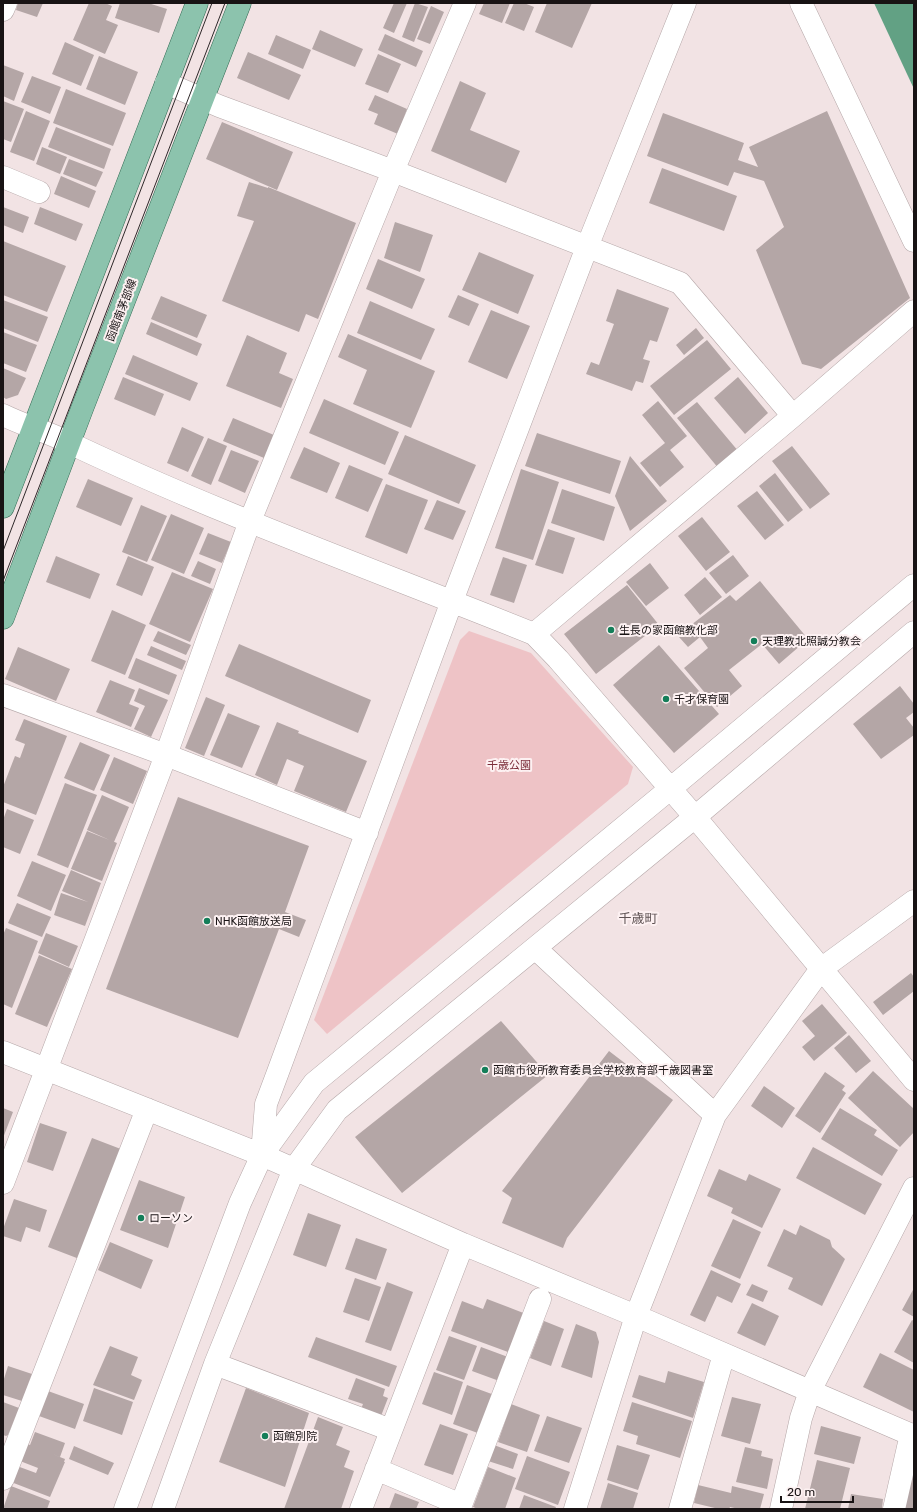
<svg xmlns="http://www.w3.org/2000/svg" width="917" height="1512" font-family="Rubik,'Noto Sans JP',sans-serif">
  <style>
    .green { fill: #eec3c6 }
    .water { fill: #62a184 }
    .building { fill: #b4a6a6 }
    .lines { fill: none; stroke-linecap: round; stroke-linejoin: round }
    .minor-casing { stroke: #b5a7a8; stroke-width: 23 }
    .major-casing { stroke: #326b54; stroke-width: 23 }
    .minor { stroke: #fff; stroke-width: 22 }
    .major { stroke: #8cc3ad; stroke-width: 22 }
    .tram { stroke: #2e2829; stroke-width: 1 }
    .poi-dot { fill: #147e59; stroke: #fdf1f2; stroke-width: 1.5 }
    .labels { text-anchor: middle; stroke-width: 4; stroke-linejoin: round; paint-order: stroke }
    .street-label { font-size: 11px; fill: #181314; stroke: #fdf1f2 }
    .poi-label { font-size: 11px; fill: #181314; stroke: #fdf1f2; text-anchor: start }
    .park-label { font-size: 11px; fill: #7c2e3b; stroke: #fdf1f2 }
    .quarter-label { font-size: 13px; fill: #5f5354; stroke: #fdf1f2 }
  </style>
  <rect width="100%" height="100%" fill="#f2e3e4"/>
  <path class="green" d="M469 631 531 653 633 767 628 784 327 1034 314 1020 460 640Z"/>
  <path class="water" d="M874 3H914V89Z"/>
  <path class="building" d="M18 3H43L37 17 16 10Z
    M89 3H105L112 6 106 20 118 25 105 54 73 40Z
    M120 3H148L167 9 159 33 115 18Z
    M394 3H407L394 33 383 28Z
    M415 3 428 7 414 42 402 37Z
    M484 3H510L502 23 479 14Z
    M514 3H524L534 7 524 31 505 23Z
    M547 3H592L572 48 535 32Z
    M431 6 444 12 430 44 417 39Z
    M320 30 363 49 355 67 312 49Z
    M385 34 423 51 416 67 378 50Z
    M276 35 311 50 303 69 268 54Z
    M65 42 94 55 81 86 52 74Z
    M248 52 301 75 289 100 237 78Z
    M378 54 401 64 388 93 365 84Z
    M99 56 138 72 125 105 86 89Z
    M3 65 24 73 14 101 3 96Z
    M32 76 61 87 50 114 21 102Z
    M460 81 486 93 470 130 520 151 506 183 431 151Z
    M66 89 126 113 113 146 53 123Z
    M375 95 407 109 398 134 374 124 378 114 368 110Z
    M3 101 24 109 11 142 3 139Z
    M26 111 50 121 34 161 10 152Z
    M827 111 910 298 821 369 802 364 756 250 784 227 764 181 734 172 728 186 647 156 663 113 744 143 738 160 758 167 749 147Z
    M222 122 293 152 277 190 206 159Z
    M56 127 111 149 104 169 48 147Z
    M42 147 67 157 60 174 36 164Z
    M69 159 103 172 96 187 63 174Z
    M662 168 737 196 724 231 649 203Z
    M61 176 96 191 89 208 54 194Z
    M249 182 268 188V187L356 223 318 319 306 314 299 332 222 301 254 221 237 216Z
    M3 207 29 217 23 233 3 225Z
    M40 207 83 224 76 241 34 224Z
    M395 222 433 235 420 272 384 258Z
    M3 241 66 266 47 312 3 295Z
    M479 252 534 275 518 314 462 290Z
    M378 259 425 279 412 309 366 289Z
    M617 289 669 308 657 342 650 340 643 359 650 361 643 383 636 381 632 391 586 374 591 362 599 365 614 324 606 321Z
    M458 295 479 304 469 326 448 317Z
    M161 296 207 315 197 338 151 319Z
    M3 300 48 317 38 342 3 328Z
    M370 301 435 329 421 360 357 333Z
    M491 310 530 326 507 379 468 362Z
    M151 322 202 344 197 356 146 334Z
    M696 328 704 338 684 355 676 345Z
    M3 332 37 345 26 372 3 363Z
    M348 334 435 371 411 428 353 404 367 370 338 357Z
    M247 335 287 353 279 373 293 379 281 408 226 386Z
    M707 340 731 369 674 415 650 386Z
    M133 355 198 383 190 401 125 374Z
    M3 368 26 378 18 395 6 399 3 397Z
    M123 377 164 394 155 416 114 399Z
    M738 377 768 413 745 434 714 398Z
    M324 399 399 432 385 465 309 433Z
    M658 401 687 436 670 450 684 467 660 487 640 463 665 443 642 415Z
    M697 402 739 452 719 469 677 418Z
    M233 418 274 435 264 458 223 441Z
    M182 427 204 437 188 472 167 463Z
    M537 433 621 461 610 494 525 466Z
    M405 435 476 465 459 504 388 474Z
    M208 438 227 446 211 485 191 476Z
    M792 446 830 494 810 509 772 461Z
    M304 447 340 463 327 493 290 478Z
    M231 450 259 461 245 493 218 481Z
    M630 456 667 501 630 531 615 496Z
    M349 465 383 479 368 512 335 498Z
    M521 469 559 482 533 560 495 548Z
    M775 473 803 510 788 522 759 486Z
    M88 479 133 498 121 526 76 507Z
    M386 484 428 500 407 554 365 537Z
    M562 489 615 507 604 541 551 523Z
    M757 491 784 525 765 540 737 506Z
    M437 500 466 511 453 540 424 529Z
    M141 505 167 516 147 562 122 552Z
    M171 514 204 528 184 574 151 560Z
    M702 517 730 552 706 571 678 536Z
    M548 529 575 538 563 574 535 565Z
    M208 533 231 542 222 563 199 554Z
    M733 555 749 576 726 594 709 573Z
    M56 556 100 574 90 599 46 582Z
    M128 556 154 567 142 596 116 585Z
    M503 557 527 565 514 603 490 595Z
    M198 561 216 569 210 584 191 576Z
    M650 563 669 588 646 606 626 582Z
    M172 572 213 589 190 642 149 624Z
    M705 577 722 597 700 615 684 595Z
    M760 581 808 639 779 664 762 644 729 670 742 686 717 707 684 668 708 648 700 637 688 647 679 637 692 626 691 625 730 595 736 601Z
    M627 585 659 625 596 674 564 634Z
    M112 610 146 625 125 675 91 661Z
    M158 631 191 645 186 655 153 641Z
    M239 644 371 700 358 733 225 676Z
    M659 645 719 714 674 753 613 685Z
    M151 646 186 661 182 670 147 655Z
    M18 647 70 669 56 701 5 679Z
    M136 658 177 675 169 695 128 678Z
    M110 680 135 690 129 704 139 708 131 727 96 712Z
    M900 686 914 704V712L906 718 914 728V735L881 759 853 724Z
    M139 688 168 700 151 737 134 729 145 706 134 701Z
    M206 697 225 705 204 756 185 748Z
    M228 713 260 726 242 768 210 755Z
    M24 719 67 736 36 815 3 802V787L15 756 20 758 25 744 15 740Z
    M277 722 299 731 298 733 367 761 346 812 294 791 304 766 287 759 277 785 255 775Z
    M80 742 110 755 94 791 64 778Z
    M114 757 147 771 133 804 100 790Z
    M65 783 97 795 68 868 37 855Z
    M102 795 129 807 114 842 87 830Z
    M178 797 309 846 285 912 306 920 299 937 279 929 238 1038 106 989Z
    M7 809 34 820 20 854 3 847V820Z
    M87 831 117 843 102 881 71 869Z
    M32 861 66 875 51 911 17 896Z
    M71 870 101 883 85 926 54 915 61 893 88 902 62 891Z
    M17 903 51 917 42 937 8 923Z
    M6 928 38 941 12 1008 3 1004V935Z
    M46 933 78 946 69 967 38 953Z
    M39 955 72 969 47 1027 15 1014Z
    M911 973 914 977V991L883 1015 873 1002Z
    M822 1004 847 1033 814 1061 802 1047 815 1036 802 1021Z
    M501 1021 548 1075 402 1193 355 1137Z
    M849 1035 871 1061 856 1073 834 1048Z
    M609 1051 673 1100 567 1238 563 1248 502 1223 512 1198 502 1191Z
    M873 1071 914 1109V1132L900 1147 848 1098Z
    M825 1072 845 1086 842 1090 846 1093 820 1133 795 1116Z
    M764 1086 795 1108 782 1128 751 1106Z
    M3 1108 13 1112 3 1138Z
    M840 1108 877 1130 874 1135 898 1150 882 1176 821 1139Z
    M40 1123 67 1132 53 1171 27 1162Z
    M92 1138 126 1151 82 1260 48 1247Z
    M813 1147 882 1184 865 1215 796 1178Z
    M719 1169 746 1181 749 1174 781 1189 762 1228 731 1213 733 1208 707 1196Z
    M139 1180 185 1197 168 1248 120 1230Z
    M14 1199 47 1210 40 1232 26 1227 21 1242 3 1236V1229Z
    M308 1213 341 1225 326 1267 293 1255Z
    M733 1219 761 1232 740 1279 711 1266Z
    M800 1225 830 1240 832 1247 845 1259 822 1306 788 1289 793 1278 767 1266 784 1229 796 1235Z
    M356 1238 387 1249 376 1280 345 1269Z
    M110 1242 153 1260 141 1289 98 1270Z
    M711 1270 741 1284 732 1303 717 1296 705 1322 690 1315Z
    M355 1278 381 1287 369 1321 343 1312Z
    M387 1282 413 1292 391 1351 365 1342Z
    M752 1284 768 1291 763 1302 746 1295Z
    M914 1288V1317L902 1310Z
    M487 1299 526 1314 511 1353 451 1331 462 1301 483 1309Z
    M752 1303 779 1316 765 1346 737 1333Z
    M912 1320 914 1321V1363L894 1352Z
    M544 1321 564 1329 551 1366 530 1358Z
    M576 1324 596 1332 599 1342 592 1378 561 1367Z
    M449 1336 477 1346 464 1380 436 1370Z
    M316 1337 397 1366 389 1387 308 1357Z
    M110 1346 138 1357 131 1375 142 1380 134 1400 93 1385Z
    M481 1347 511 1358 502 1382 472 1371Z
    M880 1353 914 1370V1412L863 1387Z
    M8 1366 32 1374 22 1401 3 1395V1382Z
    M668 1371 704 1382 693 1418 632 1397 639 1375 665 1383Z
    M434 1372 463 1382 452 1415 422 1404Z
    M356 1378 385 1389 383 1396 388 1398 381 1416 361 1409 363 1404 348 1399Z
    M467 1385 500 1397 486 1436 453 1424Z
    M94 1388 133 1402 122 1435 83 1421Z
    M246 1388 309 1413 285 1487 219 1462Z
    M48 1391 84 1404 75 1429 39 1416Z
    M732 1397 761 1404 750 1444 721 1436Z
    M3 1402 19 1408 8 1435 6 1436 3 1435Z
    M632 1402 692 1421 680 1458 636 1444 638 1436 623 1431Z
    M511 1404 540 1415 527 1452 498 1442Z
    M547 1416 582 1428 569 1463 534 1451Z
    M318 1417 343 1427 336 1445 350 1451 344 1467 354 1471 341 1509H284Z
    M440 1424 468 1434 453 1475 424 1465Z
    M821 1426 861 1437 854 1464 814 1454Z
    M35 1432 65 1443 60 1457 47 1452 65 1459 64 1462H65L50 1497 11 1482 17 1466 36 1473 38 1468 20 1461 27 1444 30 1445Z
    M494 1445 518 1454 513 1469 488 1461Z
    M617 1445 650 1455 638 1490 607 1480Z
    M74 1446 114 1463 108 1475 69 1459Z
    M745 1447 762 1451 761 1456 773 1459 767 1489 736 1482Z
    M527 1456 570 1472 558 1505 515 1489Z
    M817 1460 850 1468 840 1509H805Z
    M488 1467 516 1478 505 1509H478L473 1507Z
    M914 1470V1509H904Z
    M608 1483 638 1493 633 1509H600Z
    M698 1485 731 1493 732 1486 764 1494 760 1509H739L730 1507 729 1509H719L694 1503Z
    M11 1486 50 1501 47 1509H3Z
    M395 1493 419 1502 416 1509H389Z
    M851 1494 883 1499 882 1509H848Z
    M524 1495 556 1507 555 1509H519Z"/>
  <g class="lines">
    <defs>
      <path id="minor" d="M801 3 914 241
        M3 10 6 3
        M166 83 219 106 393 171 680 283 793 416
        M3 177 39 192
        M3 415C21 424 41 430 59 438 213 512 375 570 534 634L558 659 695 817 914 1080
        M534 634 793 416 914 311
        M3 695 166 755 367 833
        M535 948 715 1115
        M3 1052 262 1155 463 1244 636 1316 914 1436
        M262 1154 266 1104 278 1072 452 601 587 247 685 3
        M3 1183 166 755 250 521 393 171 465 3
        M215 1364 391 1430
        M376 1469 461 1505 460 1509
        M3 1479 147 1109
        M461 1505 540 1299
        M125 1509 240 1203 262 1155 314 1083 670 789 914 585
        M163 1509 215 1364 294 1169 337 1110 695 817 914 632
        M361 1509 463 1244
        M575 1509 636 1316 715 1115 821 969 914 901
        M680 1509 724 1354
        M781 1509 801 1418 810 1391 914 1188
        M894 1509 911 1434"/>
      <path id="major" d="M3 507 197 3
        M3 618 82 409 240 3"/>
    </defs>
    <use href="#minor" class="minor-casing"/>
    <use href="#major" class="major-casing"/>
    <use href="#minor" class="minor"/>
    <use href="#major" class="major"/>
    <path class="tram" d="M3 551 212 3
      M3 581 225 3"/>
  </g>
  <g class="poi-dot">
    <circle cx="611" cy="630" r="4"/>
    <circle cx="754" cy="641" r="4"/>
    <circle cx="666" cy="699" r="4"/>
    <circle cx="207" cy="921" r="4"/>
    <circle cx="485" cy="1070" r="4"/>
    <circle cx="141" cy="1218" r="4"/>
    <circle cx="265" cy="1436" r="4"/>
  </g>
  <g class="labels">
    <g class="street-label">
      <text transform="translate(121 310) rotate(-69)" y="4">函館南茅部線</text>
    </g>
    <g class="poi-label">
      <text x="619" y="634">生長の家函館教化部</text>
      <text x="762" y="645">天理教北照誠分教会</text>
      <text x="674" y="703">千才保育園</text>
      <text x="215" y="925">NHK函館放送局</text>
      <text x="493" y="1074">函館市役所教育委員会学校教育部千歳図書室</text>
      <text x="149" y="1222">ローソン</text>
      <text x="273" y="1440">函館別院</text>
    </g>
    <g class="park-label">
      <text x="509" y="769">千歳公園</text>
    </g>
    <g class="quarter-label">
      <text x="638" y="923">千歳町</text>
    </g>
  </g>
  <rect width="917" height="1512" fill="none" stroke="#181314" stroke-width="8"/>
  <path d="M781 1496v6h72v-6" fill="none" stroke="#181314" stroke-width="2"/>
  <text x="787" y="1496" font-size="12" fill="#181314" stroke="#fdf1f2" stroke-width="3" paint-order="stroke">20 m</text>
</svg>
